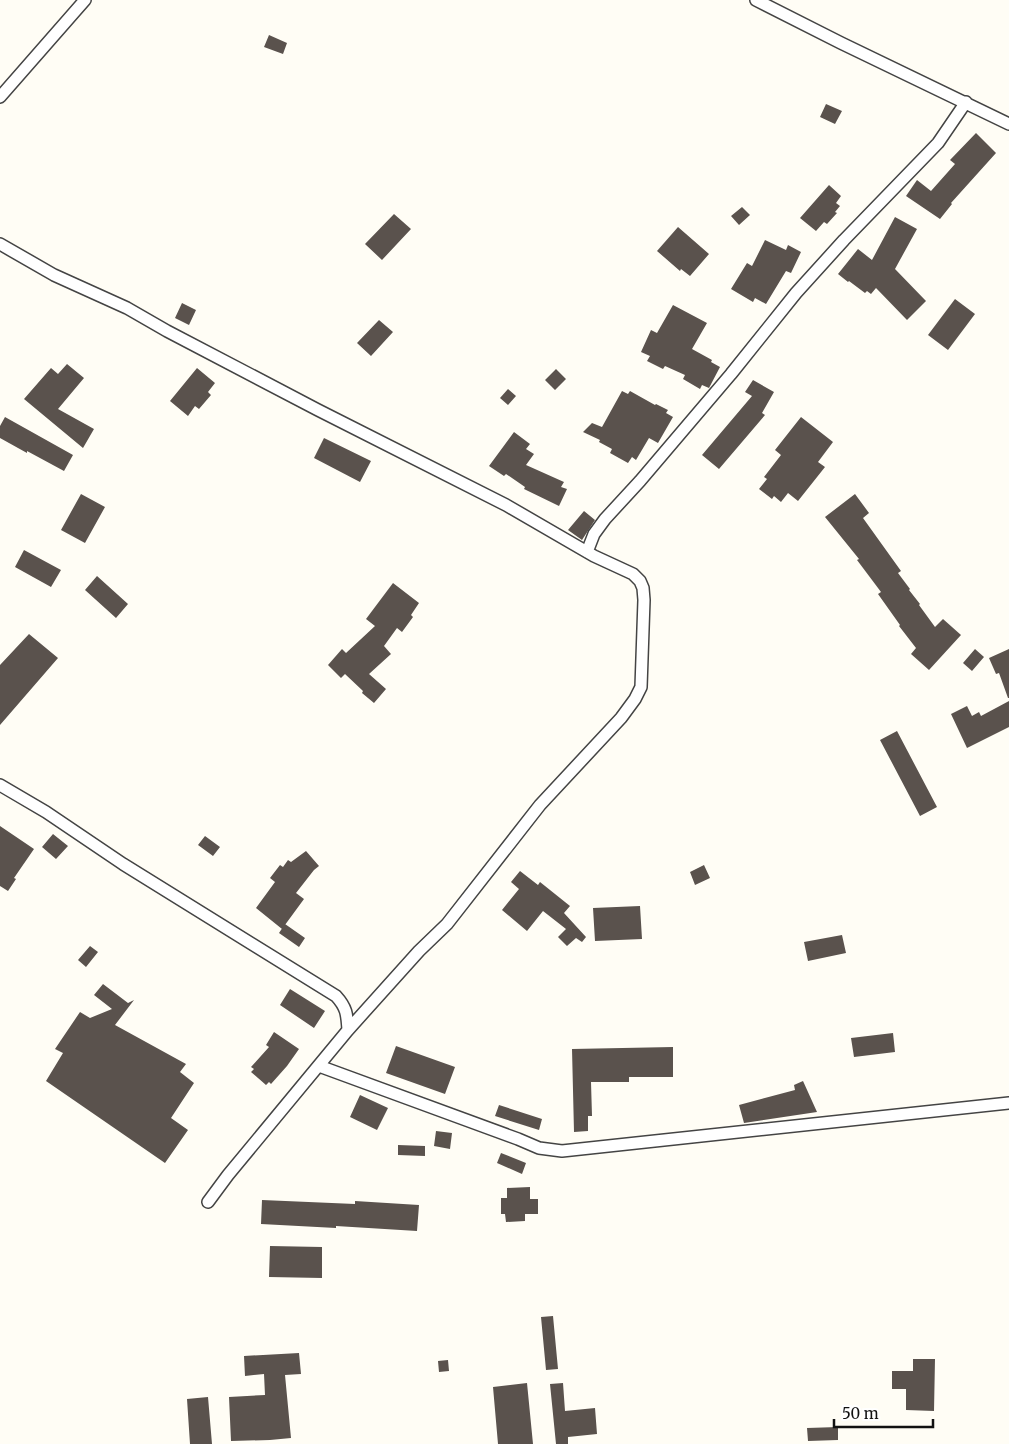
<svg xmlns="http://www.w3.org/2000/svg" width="1009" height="1444" font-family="Merriweather,serif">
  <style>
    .building { fill: #5a524d }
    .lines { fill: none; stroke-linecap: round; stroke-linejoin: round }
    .street-casing { stroke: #444; stroke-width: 14 }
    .street { stroke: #fff; stroke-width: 11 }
  </style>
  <rect width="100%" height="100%" fill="#fffdf5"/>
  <path class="building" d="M269 35 287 43 283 54 264 47Z
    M826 104 842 111 835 124 820 117Z
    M976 133 996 153 951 203 952 204 940 219 906 196 917 180 931 191 955 164 950 160Z
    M829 185 841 196 836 203 840 206 835 212 837 213 827 224 824 222 816 231 800 218Z
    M742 207 750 215 739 225 731 216Z
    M394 214 411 229 382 260 365 244Z
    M895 217 917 229 895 269 926 301 907 320 876 288 871 294 867 291 865 293 849 281 848 282 838 274 858 249 872 260Z
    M678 227 709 254 690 276 681 269 680 271 657 251Z
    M765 240 786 250 788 245 801 252 791 273 786 271 766 304 755 298 753 302 731 289 747 263 752 266Z
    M955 299 975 314 948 350 928 335Z
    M182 303 196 310 189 325 175 318Z
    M673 305 707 323 692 349 712 360 711 362 720 367 709 388 702 385 700 389 683 379 685 375 665 366 663 369 647 361 650 356 641 352 651 330 657 333Z
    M379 320 393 332 371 356 357 343Z
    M67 364 84 378 58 409 94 429 83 448 24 399 51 368 58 374Z
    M197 368 215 383 208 392 211 395 199 409 195 406 188 416 170 401Z
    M556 369 566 379 555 390 545 380Z
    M753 380 774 392 762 413 765 415 719 469 702 455 752 396 745 392Z
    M508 389 516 396 508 405 500 398Z
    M622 391 628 394 630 391 655 405 656 404 668 410 666 413 673 417 658 443 649 438 636 460 632 457 628 463 610 453 612 449 599 442 600 440 583 432 592 423 602 427Z
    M5 417 73 455 64 471 27 451V453L0 438V426Z
    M801 417 833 442 818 462 825 467 798 501 788 493 781 502 774 496 772 499 759 489 767 479 764 477 781 455 775 450Z
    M514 432 530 444 526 449 534 454 526 465 564 482 561 487 567 489 559 506 524 489 525 487 506 474 504 476 489 466Z
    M324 438 371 461 360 482 314 458Z
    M81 494 105 507 85 543 61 530Z
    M855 494 869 513 863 518 901 571 898 573 910 589 909 590 920 604 919 605 935 627 943 619 961 635 929 670 911 654 916 648 899 626 900 625 878 594 881 592 857 560 859 559 825 517Z
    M584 511 595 520 582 540 568 530Z
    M24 550 61 570 51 587 15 567Z
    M97 576 128 604 116 618 85 590Z
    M393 583 419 603 411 615 413 617 402 632 397 628 384 646 391 654 369 674 386 689 374 703 362 693 363 691 345 674 341 678 328 665 342 649 346 653 375 626 366 619Z
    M29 634 58 658 0 725V665Z
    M975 649 984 657 972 671 963 663Z
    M1009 649V698H1008L999 673 996 674 989 658Z
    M1009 701V727L967 748 951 714 967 706 972 716 979 712 981 716Z
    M897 731 937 807 920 816 880 740Z
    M0 826 34 849 14 878 16 879 8 891 0 886Z
    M53 834 68 846 56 859 42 847Z
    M205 836 220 847 213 856 198 845Z
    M306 851 319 866 314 870 296 893 304 899 282 929 256 908 275 882 270 878 280 865 283 867 288 860 291 862Z
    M704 865 710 878 695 885 690 872Z
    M520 871 538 885 540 882 570 906 564 913 586 937 582 942 576 938 567 946 558 937 566 929 543 911 527 931 502 910 519 889 511 882Z
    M640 906 642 939 595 941 593 908Z
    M285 924 305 938 299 947 279 933Z
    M842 935 846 953 808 961 804 942Z
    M90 946 98 952 86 967 78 960Z
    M103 984 128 1003 134 1000 115 1025 186 1064 180 1072 194 1083 171 1118 188 1130 165 1163 46 1081 63 1053 55 1049 80 1012 90 1018 112 1009 94 995Z
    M290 989 325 1011 314 1028 280 1005Z
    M274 1032 299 1049 287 1066 271 1084 269 1082 266 1085 251 1072 254 1069 251 1067 269 1047 266 1045Z
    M893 1033 895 1052 854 1057 851 1038Z
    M396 1046 455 1067 445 1094 386 1073Z
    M673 1047V1077H629V1082H591L592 1116H588V1131L574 1132 572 1049Z
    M803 1081 817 1112 744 1123 739 1105 795 1090 794 1085Z
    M360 1095 388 1108 377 1130 350 1117Z
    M499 1105 542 1119 539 1130 495 1116Z
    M436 1131 452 1133 450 1149 434 1146Z
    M398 1145 425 1146V1156L398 1155Z
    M501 1153 526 1163 522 1174 497 1163Z
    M530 1187V1199H538V1214H525V1221L506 1222 505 1214H501V1198H507V1188Z
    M262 1200 355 1204V1201L419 1205 417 1231 336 1226V1228L261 1224Z
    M270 1246 322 1247V1278L269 1277Z
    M553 1316 558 1369 546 1370 541 1317Z
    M299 1353 301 1374 285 1375 291 1438 270 1440 231 1441 229 1397 265 1395 264 1374 245 1376 244 1356Z
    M913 1359H935L934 1411 906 1410V1389H892V1371H913Z
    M448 1360 449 1371 439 1372 438 1361Z
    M527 1383 533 1444H498L493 1387Z
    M563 1383 565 1411 595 1408 597 1434 568 1437V1444H556L550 1384Z
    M208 1397 212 1444H190L187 1399Z
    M838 1427V1440L808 1441 807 1428Z"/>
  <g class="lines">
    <defs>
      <path id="street" d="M756 0 841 43 1009 124
        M0 97 85 0
        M0 244 54 275 127 308 167 331 318 410 506 505 594 556 633 574 640 581 643 588 644 600 641 687 635 699 621 718 540 805 447 924 419 951 348 1030 228 1175 208 1202
        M587 552 594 534 605 519 640 481 731 374 796 293 844 240 938 143 966 102
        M0 785 46 812 123 864 336 996C347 1008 347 1015 348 1030
        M319 1066 518 1139 539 1148 562 1151 1009 1103"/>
    </defs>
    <use href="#street" class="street-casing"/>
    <use href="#street" class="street"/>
  </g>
  <path d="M834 1419v8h99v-8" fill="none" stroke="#111111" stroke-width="2.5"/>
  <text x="842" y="1419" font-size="15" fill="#111111" stroke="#ffffff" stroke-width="4" paint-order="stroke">50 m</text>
</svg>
